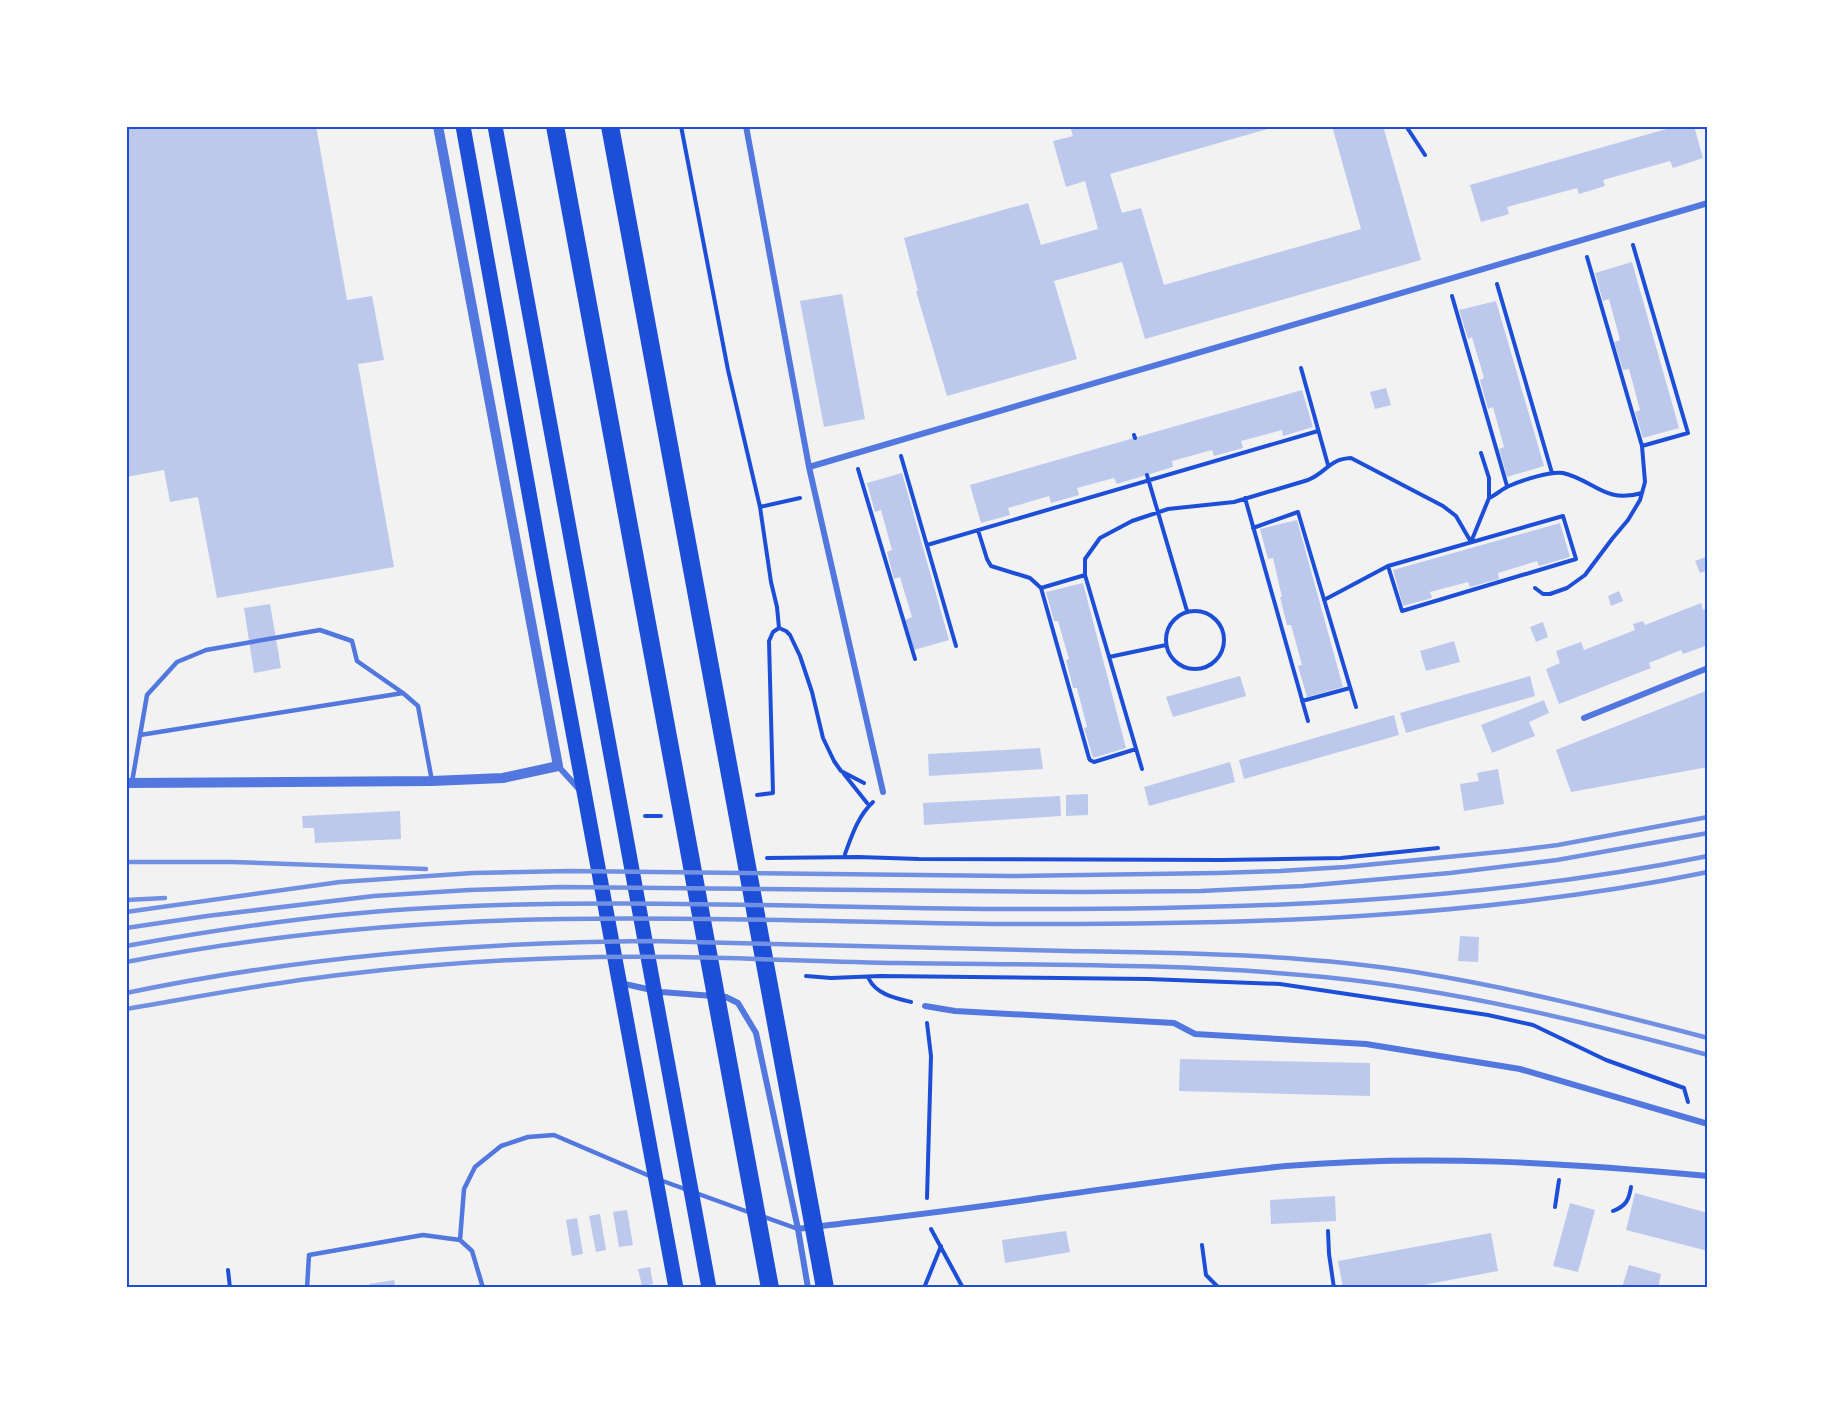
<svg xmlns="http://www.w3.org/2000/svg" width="1834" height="1414" font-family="Figtree,sans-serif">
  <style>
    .building { fill: #bdc9ec }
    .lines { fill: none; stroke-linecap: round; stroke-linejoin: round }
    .path { stroke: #1d4ed8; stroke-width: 4 }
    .service { stroke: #5277de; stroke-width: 4.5 }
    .minor { stroke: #5277de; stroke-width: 6 }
    .tertiary { stroke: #5277de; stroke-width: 10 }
    .primary { stroke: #1d4ed8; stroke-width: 15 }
    .motorway { stroke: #1d4ed8; stroke-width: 18 }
    .rail { stroke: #7290e2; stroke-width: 4.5 }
    .neatline { fill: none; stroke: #1d4ed8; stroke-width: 2 }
  </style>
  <rect width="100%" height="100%" fill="#f2f2f2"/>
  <path class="building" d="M126 126H316L347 300 372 296 384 360 358 364 394 567 217 598 198 497 170 502 164 470 126 477Z
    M1070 126H1097L1098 128 1106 126H1278L1110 174 1122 213 1141 208 1164 285 1361 229 1332 126H1383L1421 260 1145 339 1122 262 1054 281 1077 359 947 396 916 291H918L904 238 1028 203 1041 245 1098 229 1085 181 1066 187 1053 141 1073 136Z
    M1677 126H1694L1703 158 1673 168 1670 161 1603 180 1605 186 1579 194 1577 188 1507 207 1509 214 1481 222 1470 185Z
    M1632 262 1679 428 1643 438 1635 412 1640 410 1629 369 1623 370 1614 342 1620 340 1609 299 1603 301 1595 273Z
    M842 294 865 419 824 427 800 301Z
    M1496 301 1544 466 1507 477 1499 449 1504 447 1493 407 1488 409 1480 380 1484 378 1472 337 1468 339 1459 310Z
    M1386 388 1391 405 1375 409 1370 392Z
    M1302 390 1313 427 1283 436 1282 430 1241 441 1243 448 1214 456 1212 450 1172 461 1173 467 1117 484 1114 478 1077 488 1079 495 1051 503 1049 496 1008 508 1010 515 981 523 970 485Z
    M902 473 949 640 914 650 905 620 912 617 900 577 894 579 887 552 892 550 881 510 875 512 867 483Z
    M1297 520 1343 687 1307 697 1298 666 1302 665 1291 625H1287L1280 597H1282L1273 558 1268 559 1260 529Z
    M1560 523 1570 557 1539 566 1537 561 1498 573 1499 579 1470 587 1468 582 1430 592 1432 598 1403 606 1393 570Z
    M1708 556V570L1700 573 1695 561Z
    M1083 583 1126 748 1093 758 1084 728 1087 727 1077 688H1073L1066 660 1069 659 1058 621H1054L1046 592Z
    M1619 591 1623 601 1611 606 1608 596Z
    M1701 603 1703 610 1708 608V645L1683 654 1681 650 1649 663 1651 668 1559 704 1546 669 1560 663 1556 651 1581 642 1584 650 1635 630 1633 624 1643 621 1645 625Z
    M270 604 281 668 254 673 244 608Z
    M1543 622 1548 637 1536 642 1530 627Z
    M1454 641 1460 662 1426 671 1420 651Z
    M1240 676 1246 696 1173 717 1166 697Z
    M1530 676 1535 696 1406 733 1400 713Z
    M1708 690V767L1571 792 1556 750Z
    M1544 700 1549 713 1529 722 1535 736 1492 753 1481 725Z
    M1394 715 1399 735 1244 779 1239 760Z
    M1040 748 1043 769 929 776 928 754Z
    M1230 762 1235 782 1149 806 1144 787Z
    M1498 769 1504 804 1464 811 1460 784 1479 781 1477 773Z
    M1088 794V815L1066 816V795Z
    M1060 796 1061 816 924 825 923 803Z
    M400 811 401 839 315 843 314 828H303L302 816Z
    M1460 936 1479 937 1478 962 1458 961Z
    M1180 1059 1370 1063V1096L1179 1091Z
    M1635 1193 1708 1213V1251L1626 1230Z
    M1335 1196 1336 1221 1271 1224 1270 1200Z
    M1570 1203 1595 1210 1578 1272 1553 1266Z
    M627 1210 633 1245 619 1247 613 1212Z
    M600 1214 606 1250 596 1252 589 1216Z
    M577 1218 583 1254 572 1256 566 1220Z
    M1066 1231 1070 1252 1005 1263 1002 1240Z
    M1491 1233 1498 1271 1407 1288H1343L1338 1261Z
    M1629 1265 1661 1274 1658 1288H1622Z
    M650 1267 653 1284 642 1286 638 1269Z
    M394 1280 396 1288H370L369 1284Z"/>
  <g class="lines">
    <path class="path" d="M681 126 728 370 760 507 771 582 777 607 779 628 786 631 790 635 800 656 812 692 823 738 834 761 841 771 864 783
      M1406 126 1425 155
      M1633 245 1688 433 1642 446
      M1497 284 1552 473
      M1452 296 1507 486
      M1301 368 1328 465
      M1134 435 1135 438
      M901 456 956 646
      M858 469 915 659
      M1147 475 1187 611
      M1245 498 1308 721
      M1489 498C1496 495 1502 489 1509 486 1520 481 1550 471 1563 473 1594 480 1604 504 1642 493
      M760 507 800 498
      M1253 528 1298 512 1356 707
      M978 530 987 559 991 566 1030 578 1041 588
      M1471 542 1489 498V478L1481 453
      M927 545 1318 431
      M1085 575 1041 588 1089 758 1090 760 1094 762 1136 749
      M1535 588 1543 594H1550L1567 588 1585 575 1612 539 1628 520 1640 500 1645 482 1642 446 1587 257
      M1324 600 1388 566 1563 516 1576 559 1402 611 1388 566
      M1166 640a29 29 0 1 1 58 0a29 29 0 1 1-58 0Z
      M1109 657 1166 645
      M1302 701 1350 688
      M1142 769 1085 575V559L1100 538 1132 521 1168 509 1234 502 1308 480C1327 472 1329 459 1351 458L1443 506 1456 516 1471 542
      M844 774 867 803
      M757 795 773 793 769 641 773 632 779 628
      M645 816H661
      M845 854C852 835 858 816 873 802
      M767 858 858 857 919 859 1221 860 1341 858 1438 848
      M806 976 831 978 880 976 1148 979 1280 984 1488 1015 1533 1025 1606 1060 1684 1088 1688 1102
      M869 979C876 994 895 998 911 1002
      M927 1198 931 1056 927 1023
      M1555 1207 1559 1180
      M1613 1211C1626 1206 1629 1200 1631 1187
      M931 1229 963 1288
      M1328 1231 1329 1254 1334 1288
      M1202 1245 1206 1275 1219 1288
      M228 1270 230 1288
      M1022 1287V1288
      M924 1288 941 1246"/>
    <path class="service" d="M140 735 403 693
      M132 782 147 695 177 662 206 650 320 630 352 641 357 661 403 693 418 706 432 781
      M660 1180 751 1213
      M762 1216 798 1229
      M460 1240 464 1189 475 1167 501 1146 528 1137 554 1135 652 1177
      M307 1288 309 1255 423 1235 460 1240 472 1251 483 1288"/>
    <path class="minor" d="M746 126 809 467 883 792
      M809 467 1708 203
      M1584 718 1708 668
      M558 766 578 788
      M620 983 661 992 726 997 738 1003 756 1033 798 1229 808 1288
      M925 1006 955 1011 1174 1023 1195 1034 1366 1044 1520 1069 1708 1124
      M798 1229C879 1219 959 1210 1040 1198 1122 1187 1203 1174 1286 1166 1427 1154 1567 1163 1708 1176"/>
    <path class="tertiary" d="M126 783 432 781 503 778 558 766 438 126"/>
    <path class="primary" d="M463 126 542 565 676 1288
      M495 126 709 1288"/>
    <path class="motorway" d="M555 126 770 1288
      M610 126 825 1288"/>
    <path class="rail" d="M126 862H232L426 869
      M126 900 165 898
      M126 912 340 882 473 873 569 871 1010 876 1218 873 1280 871 1345 867 1509 851 1558 845 1708 817
      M126 928 207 916 374 896 469 890 560 887 1081 892 1201 891 1303 886 1450 873 1557 860 1708 833
      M126 946C220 929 315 915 411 909 607 897 804 908 1001 909 1237 910 1476 903 1708 856
      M126 962C269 934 416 921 562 919 711 916 860 923 1009 924 1242 925 1479 919 1708 872
      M126 993C299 957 474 942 651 941 790 945 929 948 1068 951 1186 953 1304 954 1421 973 1518 989 1613 1013 1708 1038
      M126 1009C197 997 268 983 339 975 414 966 488 960 563 958 675 954 787 961 899 963 1041 965 1183 963 1324 977 1454 990 1582 1021 1708 1055"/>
  </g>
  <rect width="1834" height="1414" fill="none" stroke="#ffffff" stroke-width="255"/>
  <rect x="128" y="128" width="1578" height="1158" class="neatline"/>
</svg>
